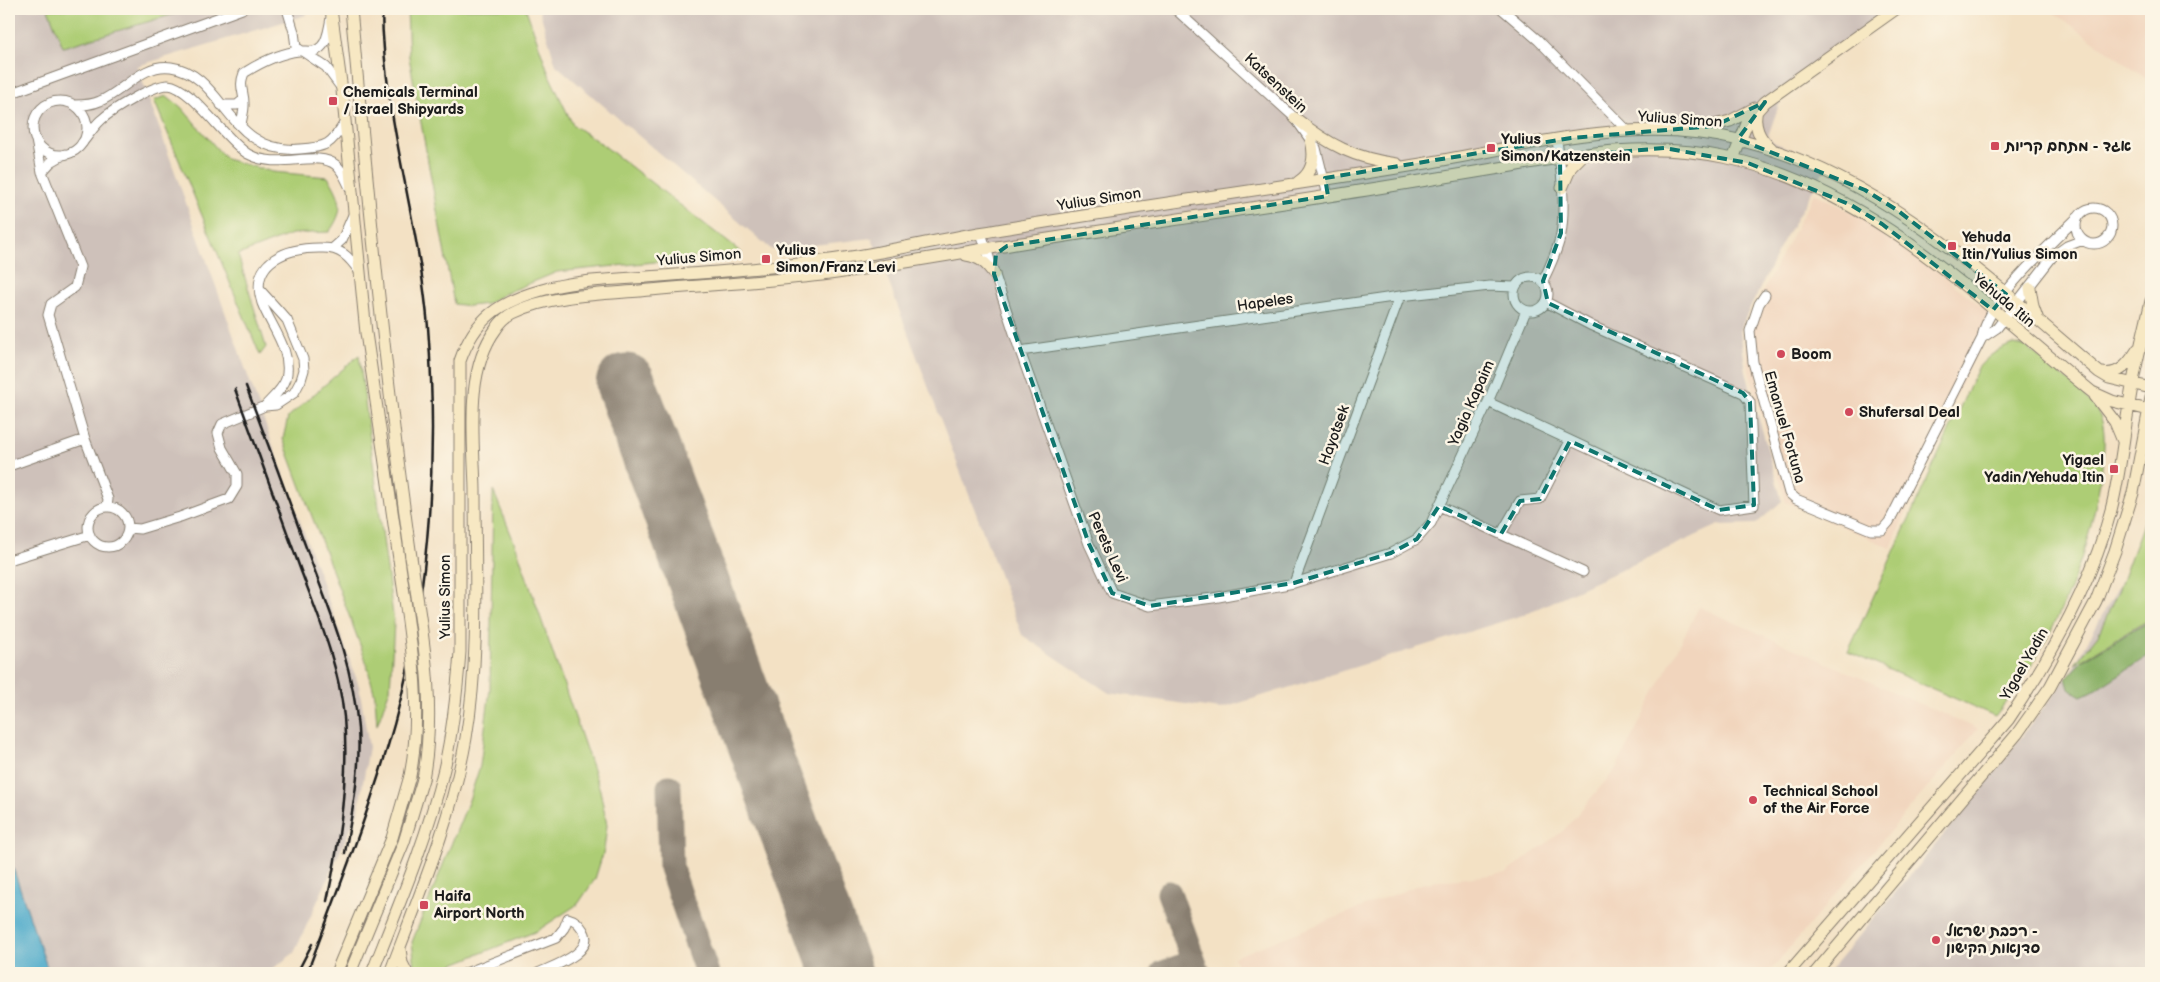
<svg xmlns="http://www.w3.org/2000/svg" width="2160" height="982" font-family="'Balsamiq Sans','Playpen Sans Hebrew',sans-serif">
  <style>
    .built { fill: #f1d5bd }
    .industrial { fill: #cec1ba }
    .green { fill: #adcd75; stroke: #647448 }
    .forest { fill: #8ab066; stroke: #536641 }
    .water { fill: #4daacb; stroke: #346374 }
    .lines { fill: none; stroke-linecap: round; stroke-linejoin: round }
    .taxiway { stroke: #887e70; stroke-width: 25 }
    .runway { stroke: #887e70; stroke-width: 61 }
    .street-casing { stroke: #887e70; stroke-width: 11 }
    .secondary-casing { stroke: #887e70; stroke-width: 13 }
    .street { stroke: #fff; stroke-width: 9 }
    .secondary { stroke: #f7e8c3; stroke-width: 11 }
    .rail { stroke: #1c1c1c; stroke-width: 2.5 }
    .secondary-bridge-casing { stroke: #887e70; stroke-width: 13; stroke-linecap: butt }
    .secondary-bridge { stroke: #f7e8c3; stroke-width: 11 }
    .marked { fill: #0f766e; fill-opacity: 0.2; stroke: #0f766e; stroke-width: 4; stroke-dasharray: 10 6; stroke-linejoin: round }
    .poi-dot { fill: #d1495b; stroke: #fcf5e5; stroke-width: 2 }
    .labels { text-anchor: middle; stroke-width: 5; stroke-linejoin: round; paint-order: stroke }
    .street-label { font-size: 15px; fill: #1c1c1c; stroke: #fcf5e5 }
    .poi-label { font-size: 15px; font-weight: bold; fill: #1c1c1c; stroke: #fcf5e5; text-anchor: start }
  </style>
  <rect width="100%" height="100%" fill="#fcf5e5"/>
  <filter id="ink" filterUnits="userSpaceOnUse"><feTurbulence type="fractalNoise" baseFrequency=".02" numOctaves="2"/><feDisplacementMap in="SourceGraphic" scale="10" xChannelSelector="R" yChannelSelector="G"/><feConvolveMatrix kernelMatrix="1 2 1 2 8 2 1 2 1" color-interpolation-filters="sRGB"/></filter>
  <filter id="wash" filterUnits="userSpaceOnUse"><feTurbulence type="fractalNoise" baseFrequency=".0096" numOctaves="4" result="noise"/><feDisplacementMap in="SourceGraphic" scale="20" xChannelSelector="R" yChannelSelector="G"/><feGaussianBlur stdDeviation="1.12" result="paint"/><feColorMatrix in="noise" values="0 0 0 0 0 0 0 0 0 0 0 0 0 0 0 0 0 1.4 0 .05"/><feComposite in="paint" operator="in"/></filter>
  <g filter="url(#wash)">
    <rect width="100%" height="100%" fill="#f3e1c4"/>
    <path class="built" d="M2049 9H2151V82Z
      M1814 193 1881 227 1991 314 1891 548 1786 502 1749 372 1744 328Z
      M1699 607 1978 729 1768 973H1240L1234 957 1424 883 1506 873 1563 831 1615 770Z"/>
    <path class="industrial" d="M9 9H304L306 15 137 66 359 686 369 747 358 812 294 953 267 973H49L9 856Z
      M539 9H1889L1843 50 1781 99 1768 136 1773 142 1826 167 1781 245 1740 329 1746 372 1782 501 1756 524 1719 525 1523 615 1220 709 1109 693 1022 635 872 238 772 250 556 65Z
      M2151 483V973H1828L1972 801 2069 675 2138 551Z"/>
    <path class="green" d="M48 9H191L63 47Z
      M407 9H526L550 77 573 125 603 145 742 253 557 272 504 294 487 304 469 306 454 304 409 57Z
      M167 96 181 107 226 159 273 172 328 177C342 199 345 210 329 232L292 234 238 255 266 347 260 355 154 100Z
      M2014 344 2027 347C2046 363 2092 396 2101 418 2107 435 2103 457 2101 475 2088 563 2051 648 1995 716L1848 652 1978 368C1989 355 1998 349 2014 344Z
      M359 355 394 623 390 689 377 725 375 696 365 658 283 439 288 417Z
      M2151 484V618L2075 664 2098 635 2119 589 2141 529 2148 505Z
      M493 490 517 549 600 790 607 825 604 850 595 879 578 904 537 931 431 973H420L415 967 412 942 469 800 480 766 490 689Z"/>
    <path class="forest" d="M2151 620V654L2097 689 2081 696 2069 689 2066 678 2082 661Z"/>
    <path class="water" d="M9 856 49 973H9Z"/>
    <g class="lines">
      <path class="taxiway" d="M669 787 671 868 707 973
        M1169 893 1198 973
        M824 973 828 964 829 940
        M1163 973 1194 962"/>
      <path class="runway" d="M626 384 842 973"/>
    </g>
  </g>
  <g filter="url(#ink)">
    <g class="lines">
      <defs>
        <path id="street" d="M287 9 294 32 296 47 326 67 340 86
          M1175 9 1295 118 1316 148 1328 196
          M1502 9 1538 40 1628 131
          M9 94 242 9
          M33 128a27 27 0 1 1 54 0a27 27 0 1 1-54 0Z
          M74 105C83 105 92 105 100 101 124 91 143 63 171 67 224 74 229 156 300 149 327 147 331 145 345 122
          M221 105H237L243 100
          M241 127C241 120 244 113 244 106 245 92 238 88 244 73 260 63 280 53 299 51 307 50 314 54 321 47 328 41 329 27 331 18
          M36 140 42 172 80 267 75 287 51 304 48 315 85 439 108 499 107 507
          M82 143C88 136 94 126 101 120 113 109 153 85 168 85 191 86 226 141 248 154 278 171 316 149 336 165 343 171 346 180 350 188
          M42 172 51 162 65 154
          M2076 226a18 18 0 1 1 36 0a18 18 0 1 1-36 0Z
          M981 233 1020 351 1089 544 1112 593 1150 606 1213 598 1294 583 1391 553 1417 539 1431 523 1439 506 1488 402 1526 311
          M333 248 342 240 353 215
          M1514 294a17 17 0 1 1 34 0a17 17 0 1 1-34 0Z
          M1543 281C1550 266 1558 250 1561 234 1566 204 1561 170 1557 140
          M1765 295 1759 304 1750 331 1753 362 1789 493 1796 499 1871 530H1882L1889 522 1982 338C1987 300 2051 244 2078 217
          M1982 338 1997 328 2053 256 2067 246 2083 240
          M1020 351 1400 296 1490 286 1514 287
          M1488 402 1719 510 1754 505 1750 402 1743 393 1592 326 1546 302
          M265 406C272 398 283 389 286 379 293 351 271 327 262 303 248 260 289 247 323 248 341 248 349 257 359 271
          M9 466 85 439
          M1439 506 1583 572
          M88 527a20 20 0 1 1 40 0a20 20 0 1 1-40 0Z
          M128 528 140 529 180 517 229 499 237 486V474L222 448 218 433 222 424 265 406 276 405 294 393 301 380 304 370 303 359 287 320 260 290
          M1501 534 1520 501 1540 499 1570 441
          M9 560 90 535
          M1294 583 1400 296
          M466 973 556 938 564 928 568 918C576 920 579 924 583 930 597 952 553 966 538 973"/>
        <path id="secondary" d="M331 9 342 90 366 333 399 559
          M351 9C368 192 385 375 411 557
          M1757 110C1753 125 1759 139 1771 148
          M1295 118C1329 145 1354 158 1397 164
          M1696 130 1730 121 1755 108
          M1733 159 1748 121 1765 102 1896 9
          M1298 182C1313 173 1315 156 1311 140
          M1562 188 1571 167 1583 155
          M966 255C980 257 986 263 994 274
          M2030 288 2033 306 2038 320
          M2102 373C2120 376 2129 363 2138 349
          M2095 396 2115 422 2123 441
          M400 949 402 963 407 973
          M336 973 392 838 410 776
          M350 973 404 842 423 779
          M372 973C398 907 427 839 444 769 453 730 457 692 460 652V361C475 318 499 302 542 290 575 280 613 280 647 277 717 272 788 267 858 256 898 249 939 240 979 233 1124 208 1270 189 1415 165 1521 148 1632 113 1739 140 1881 175 1990 280 2099 372L2109 378 2151 388
          M390 973C419 896 452 819 466 738 480 656 475 572 475 490 474 439 464 372 496 329 501 321 505 317 513 313 548 295 602 294 640 291 703 285 766 282 829 274 891 265 953 254 1015 244 1136 225 1257 208 1378 188 1420 181 1463 174 1506 167 1584 153 1649 141 1728 158 1873 190 1981 302 2092 392L2112 401 2149 410
          M1788 973 2008 720C2050 658 2092 583 2111 510 2120 475 2123 440 2129 405 2134 370 2143 336 2151 301
          M1815 973 2017 734 2050 687 2096 601 2115 551 2133 493 2151 398"/>
      </defs>
      <use href="#street" class="street-casing"/>
      <use href="#secondary" class="secondary-casing"/>
      <use href="#street" class="street"/>
      <use href="#secondary" class="secondary"/>
      <path class="rail" d="M246 386C268 444 290 503 311 561 332 616 354 670 358 729 361 771 352 812 345 853
        M235 389C257 450 279 510 301 571 319 618 339 666 344 717 349 778 340 841 327 901
        M297 973 312 944
        M307 973C335 899 364 825 387 749 428 614 439 468 428 327 419 220 383 116 382 9"/>
      <defs>
        <path id="secondary-bridge" d="M411 557C422 631 437 704 423 779
          M399 559C409 631 424 703 410 776"/>
      </defs>
      <use href="#secondary-bridge" class="secondary-bridge-casing"/>
      <use href="#secondary-bridge" class="secondary-bridge"/>
    </g>
  </g>
  <path class="marked" d="M1765 102 1738 139 1865 190 1897 210 2006 294 1993 310 1882 224 1851 205 1748 163 1664 148 1560 157 1561 233 1543 281 1548 303 1743 393 1750 402 1754 505 1719 510 1570 441 1540 499 1520 501 1501 534 1439 506 1417 539 1391 553 1294 583 1150 606 1112 593 1089 544 994 274 996 254 1007 246 1328 196 1325 178 1571 138 1714 126Z"/>
  <g class="poi-dot">
    <rect x="328" y="96" width="10" height="10" rx="2.5"/>
    <rect x="1990" y="141" width="10" height="10" rx="2.5"/>
    <rect x="1486" y="143" width="10" height="10" rx="2.5"/>
    <rect x="1947" y="241" width="10" height="10" rx="2.5"/>
    <rect x="761" y="254" width="10" height="10" rx="2.5"/>
    <circle cx="1781" cy="354" r="5"/>
    <circle cx="1849" cy="412" r="5"/>
    <rect x="2109" y="464" width="10" height="10" rx="2.5"/>
    <circle cx="1753" cy="800" r="5"/>
    <rect x="419" y="900" width="10" height="10" rx="2.5"/>
    <circle cx="1936" cy="940" r="5"/>
  </g>
  <g class="labels">
    <g class="street-label">
      <text transform="translate(1276 83) rotate(43)" y="5">Katsenstein</text>
      <text transform="translate(1680 119) rotate(4)" y="5">Yulius Simon</text>
      <text transform="translate(1099 199) rotate(-9)" y="5">Yulius Simon</text>
      <text transform="translate(699 257) rotate(-5)" y="5">Yulius Simon</text>
      <text transform="translate(2004 300) rotate(40)" y="5">Yehuda Itin</text>
      <text transform="translate(1265 302) rotate(-8)" y="5">Hapeles</text>
      <text transform="translate(1471 403) rotate(-66)" y="5">Yagia Kapaim</text>
      <text transform="translate(1785 427) rotate(74)" y="5">Emanuel Fortuna</text>
      <text transform="translate(1334 435) rotate(-70)" y="5">Hayotsek</text>
      <text transform="translate(1108 547) rotate(66)" y="5">Perets Levi</text>
      <text transform="translate(445 597) rotate(-90)" y="5">Yulius Simon</text>
      <text transform="translate(2024 664) rotate(-60)" y="5">Yigael Yadin</text>
    </g>
    <g class="poi-label">
      <text x="343" y="97">Chemicals Terminal<tspan x="343" dy="17">/ Israel Shipyards</tspan></text>
      <text x="1501" y="144">Yulius<tspan x="1501" dy="17">Simon/Katzenstein</tspan></text>
      <text x="2005" y="151">אגד - מתחם קריות</text>
      <text x="1962" y="242">Yehuda<tspan x="1962" dy="17">Itin/Yulius Simon</tspan></text>
      <text x="776" y="255">Yulius<tspan x="776" dy="17">Simon/Franz Levi</tspan></text>
      <text x="1791" y="359">Boom</text>
      <text x="1859" y="417">Shufersal Deal</text>
      <text x="2104" y="465" text-anchor="end">Yigael<tspan x="2104" dy="17">Yadin/Yehuda Itin</tspan></text>
      <text x="1763" y="796">Technical School<tspan x="1763" dy="17">of the Air Force</tspan></text>
      <text x="434" y="901">Haifa<tspan x="434" dy="17">Airport North</tspan></text>
      <text x="1946" y="936">רכבת ישראל -<tspan x="1946" dy="17">סדנאות הקישון</tspan></text>
    </g>
  </g>
  <rect width="2160" height="982" fill="none" stroke="#fcf5e5" stroke-width="30"/>
</svg>
